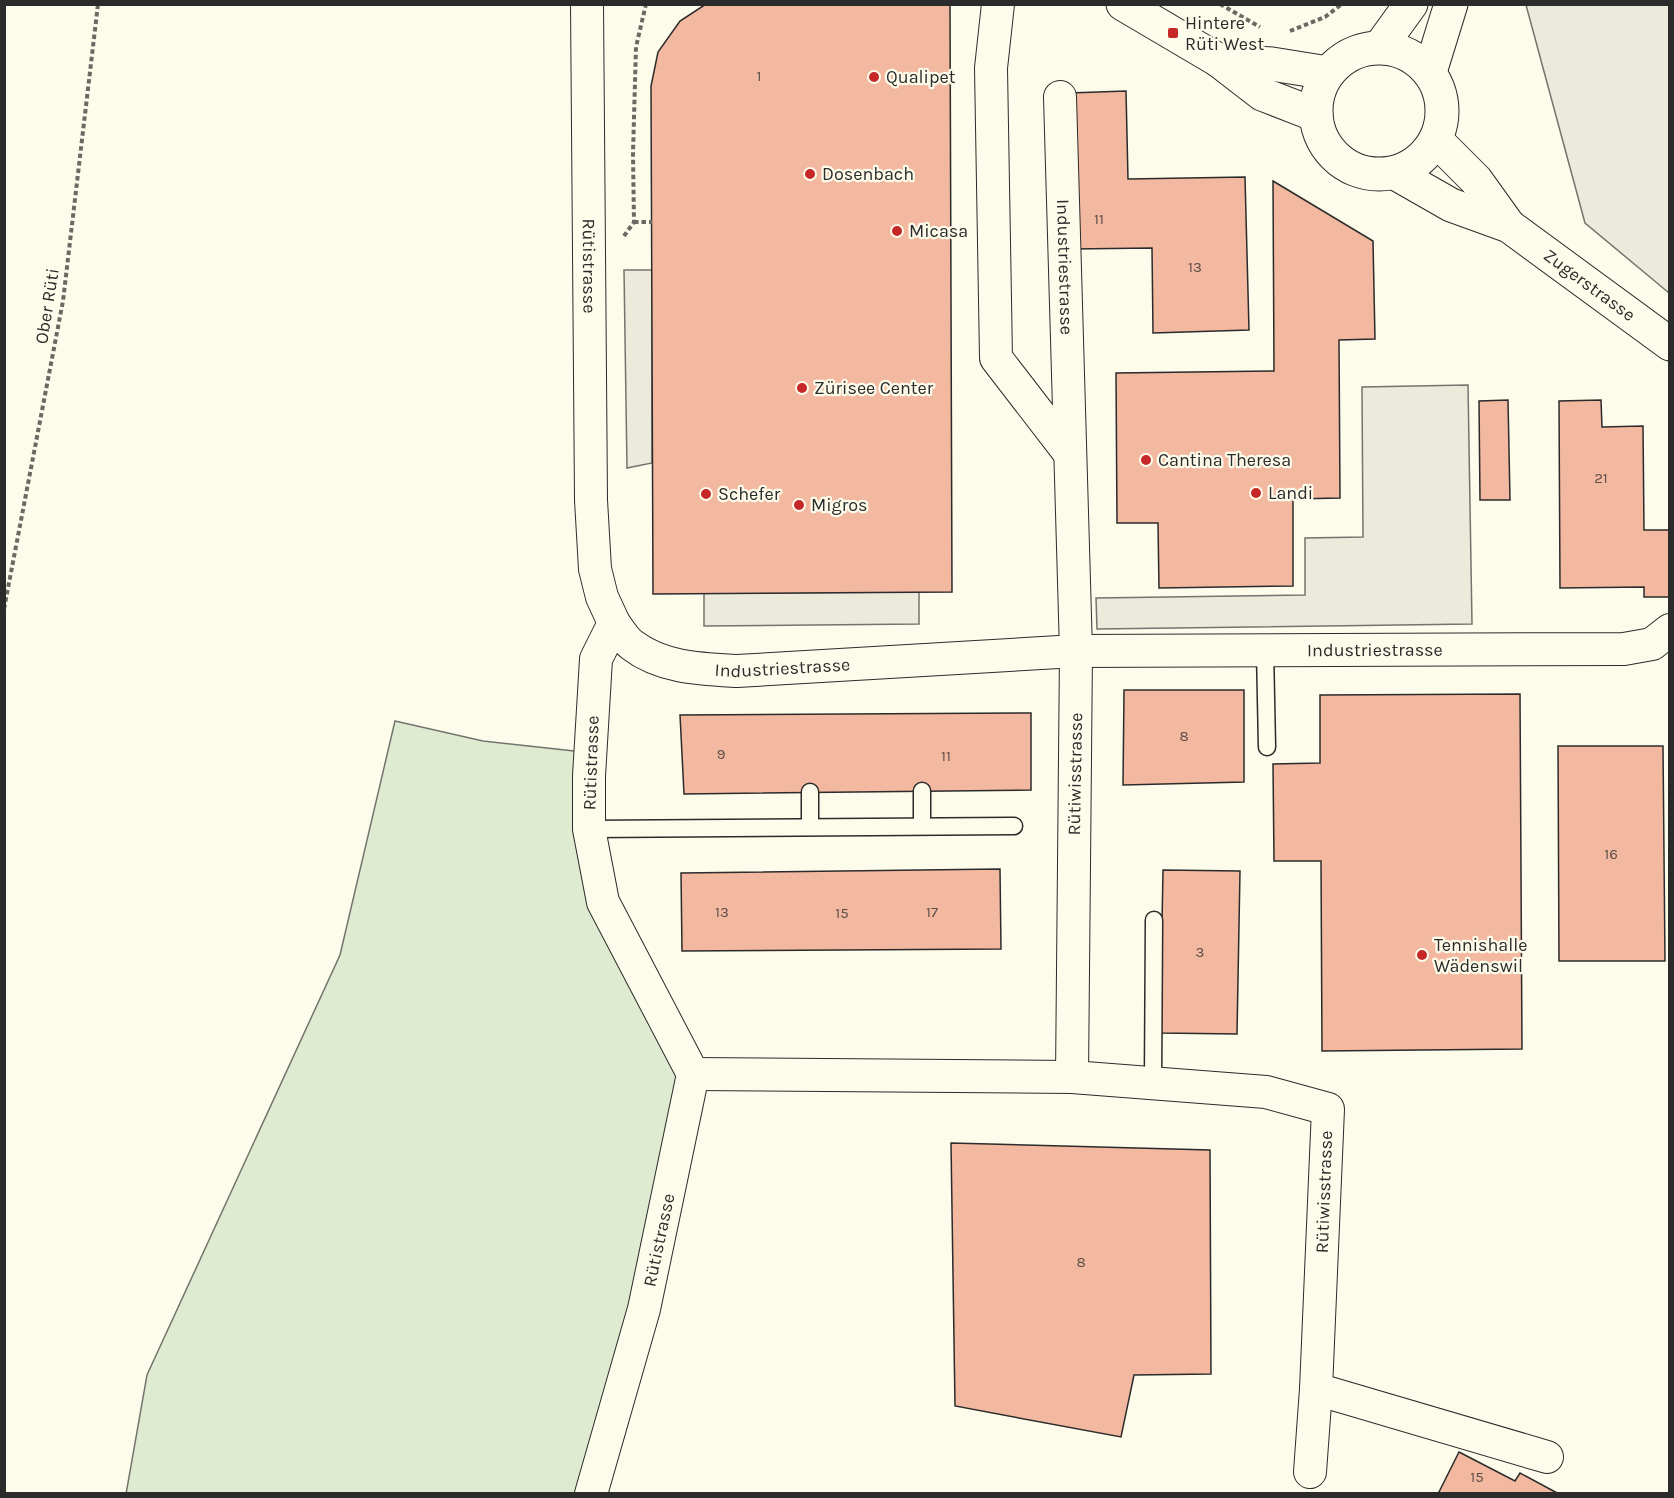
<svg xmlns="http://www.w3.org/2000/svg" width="1674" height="1498" font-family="Karla,sans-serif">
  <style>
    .green { fill: #deebd1; stroke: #74746e; stroke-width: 1.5 }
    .parking { fill: #eceadb; stroke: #74746e; stroke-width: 1.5 }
    .building { fill: #f2b8a0; stroke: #2b2b2b; stroke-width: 1.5 }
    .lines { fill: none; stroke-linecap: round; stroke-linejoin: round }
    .service-casing { stroke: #2b2b2b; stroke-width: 19 }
    .minor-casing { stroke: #2b2b2b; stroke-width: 34 }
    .tertiary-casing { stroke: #2b2b2b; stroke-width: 35 }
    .secondary-casing { stroke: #2b2b2b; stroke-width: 35 }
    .path { stroke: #6a6964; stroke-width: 4; stroke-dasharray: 4.5 3; stroke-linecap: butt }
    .service { stroke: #fdfbea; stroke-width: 16 }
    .minor { stroke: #fdfbea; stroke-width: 32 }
    .tertiary { stroke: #fdfbea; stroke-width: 33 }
    .secondary { stroke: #fdfbea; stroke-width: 33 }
    .poi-dot { fill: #c62828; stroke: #fdfbea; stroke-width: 2 }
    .labels { text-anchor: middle; stroke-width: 4.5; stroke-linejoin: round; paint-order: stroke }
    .number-label { font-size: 15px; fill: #5d4e48 }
    .poi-label { font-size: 18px; fill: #2b2b2b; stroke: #fdfbea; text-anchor: start }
    .street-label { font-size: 18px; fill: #2b2b2b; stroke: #fdfbea }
  </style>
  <rect width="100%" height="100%" fill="#fdfbea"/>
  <path class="green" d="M395 721 483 741 574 751 589 776 603 902 693 1074 591 1493 126 1494 147 1375 340 955Z"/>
  <path class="parking" d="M1526 5H1669V293L1585 223Z
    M624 270H652V463L627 468Z
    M1468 385 1472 624 1097 629 1096 598 1305 595V538L1363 537 1362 387Z
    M919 592V624L704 626V593Z"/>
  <path class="building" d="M706 4H950L952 592 653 594 651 86 658 52 680 21Z
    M1126 91 1128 179 1245 177 1249 330 1153 333 1152 248 1072 249 1069 93Z
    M1273 181 1373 241 1375 339 1339 340 1340 498 1293 499V586L1159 588 1158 523H1117L1116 373 1274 371Z
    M1508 400 1510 500H1480L1479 401Z
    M1601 400 1602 427 1643 426 1644 530H1670V597H1644V587L1560 588 1559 401Z
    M1124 690H1244V782L1123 785Z
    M1520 694 1522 1049 1322 1051 1321 861H1274L1273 764 1320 763V695Z
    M1031 713V790L684 794 680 715Z
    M1558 746H1663L1665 961H1559Z
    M1000 869 1001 949 682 951 681 873Z
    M1163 870 1240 871 1237 1034 1160 1033Z
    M951 1143 1210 1150 1211 1374 1134 1375 1121 1437 955 1406Z
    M1459 1452 1515 1481 1520 1473 1559 1494H1438Z"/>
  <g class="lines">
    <defs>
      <path id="service" d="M1265 650 1267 747
        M810 792V827
        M922 826V791
        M589 829 1014 826
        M1153 1083 1154 920"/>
      <g id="minor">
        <path id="s1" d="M587 4 591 500 595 569 602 597 614 623 596 659 589 776V829L603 902 693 1074 644 1309 591 1494"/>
        <path d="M998 4 991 68 996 358 1070 454"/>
        <path id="s2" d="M1060 97 1076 651 1072 1077"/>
        <path id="s3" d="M614 623C619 630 625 640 632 645 662 668 701 669 737 671L1076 651 1624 649 1652 644 1670 630"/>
        <path d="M693 1074 1072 1077 1266 1092 1328 1109 1316 1389 1547 1457"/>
        <path d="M1310 1472 1316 1389"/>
      </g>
      <path id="tertiary" d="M1380 47 1411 4
        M1430 72 1451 4"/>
      <g id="secondary">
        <path d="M1123 4 1218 60 1262 94 1316 115"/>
        <circle cx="1379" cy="111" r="63"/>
        <path d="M1218 60 1272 64 1328 73"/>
        <path d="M1436 140 1476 180 1509 226"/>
        <path id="s4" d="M1395 173 1451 205 1509 226 1670 344"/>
      </g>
    </defs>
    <use href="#service" class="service-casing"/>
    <use href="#minor" class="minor-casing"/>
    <use href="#tertiary" class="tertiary-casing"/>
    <use href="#secondary" class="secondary-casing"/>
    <path class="path" d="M1220 4 1260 27
      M1290 31 1325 17 1342 4
      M634 222H652
      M624 236 634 222 633 153 636 47 646 4
      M4 609 63 301 98 4"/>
    <use href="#service" class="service"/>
    <use href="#minor" class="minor"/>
    <use href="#tertiary" class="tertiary"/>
    <use href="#secondary" class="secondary"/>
  </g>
  <g class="poi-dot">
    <rect x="1167" y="27" width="12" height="12" rx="3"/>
    <circle cx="874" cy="77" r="6"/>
    <circle cx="810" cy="174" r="6"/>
    <circle cx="897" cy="231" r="6"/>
    <circle cx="802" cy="388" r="6"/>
    <circle cx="1146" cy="460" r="6"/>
    <circle cx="1256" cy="493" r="6"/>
    <circle cx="706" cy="494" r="6"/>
    <circle cx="799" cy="505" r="6"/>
    <circle cx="1422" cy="955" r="6"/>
  </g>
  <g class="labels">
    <g class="number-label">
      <text x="759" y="81">1</text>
      <text x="1099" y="224">11</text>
      <text x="1195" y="272">13</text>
      <text x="1601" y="483">21</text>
      <text x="1184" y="741">8</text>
      <text x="721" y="759">9</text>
      <text x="946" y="761">11</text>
      <text x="1611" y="859">16</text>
      <text x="722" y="917">13</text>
      <text x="932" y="917">17</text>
      <text x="842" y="918">15</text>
      <text x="1200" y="957">3</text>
      <text x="1081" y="1267">8</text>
      <text x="1477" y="1482">15</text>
    </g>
    <g class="poi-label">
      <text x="1185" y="29">Hintere<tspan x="1185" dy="21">Rüti West</tspan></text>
      <text x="886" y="83">Qualipet</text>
      <text x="822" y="180">Dosenbach</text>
      <text x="909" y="237">Micasa</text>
      <text x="814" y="394">Zürisee Center</text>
      <text x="1158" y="466">Cantina Theresa</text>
      <text x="1268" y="499">Landi</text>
      <text x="718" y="500">Schefer</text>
      <text x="811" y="511">Migros</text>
      <text x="1434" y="951">Tennishalle<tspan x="1434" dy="21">Wädenswil</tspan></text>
    </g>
    <g class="street-label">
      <text dy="6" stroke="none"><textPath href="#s2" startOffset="170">Industriestrasse</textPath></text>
      <text dy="6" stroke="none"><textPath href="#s1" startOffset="262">Rütistrasse</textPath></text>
      <text dy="6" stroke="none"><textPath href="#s4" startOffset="226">Zugerstrasse</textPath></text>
      <text transform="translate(47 306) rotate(-81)" y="6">Ober Rüti</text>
      <text dy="6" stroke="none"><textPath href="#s3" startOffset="777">Industriestrasse</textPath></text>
      <text dy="6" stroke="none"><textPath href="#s3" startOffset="184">Industriestrasse</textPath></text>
      <text transform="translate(591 763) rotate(-88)" y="6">Rütistrasse</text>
      <text transform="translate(1075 774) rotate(-89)" y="6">Rütiwisstrasse</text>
      <text transform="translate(1324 1192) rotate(-88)" y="6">Rütiwisstrasse</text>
      <text transform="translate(659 1240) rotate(-78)" y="6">Rütistrasse</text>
    </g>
  </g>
  <rect width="1674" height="1498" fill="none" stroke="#2b2b2b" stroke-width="12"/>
</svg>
